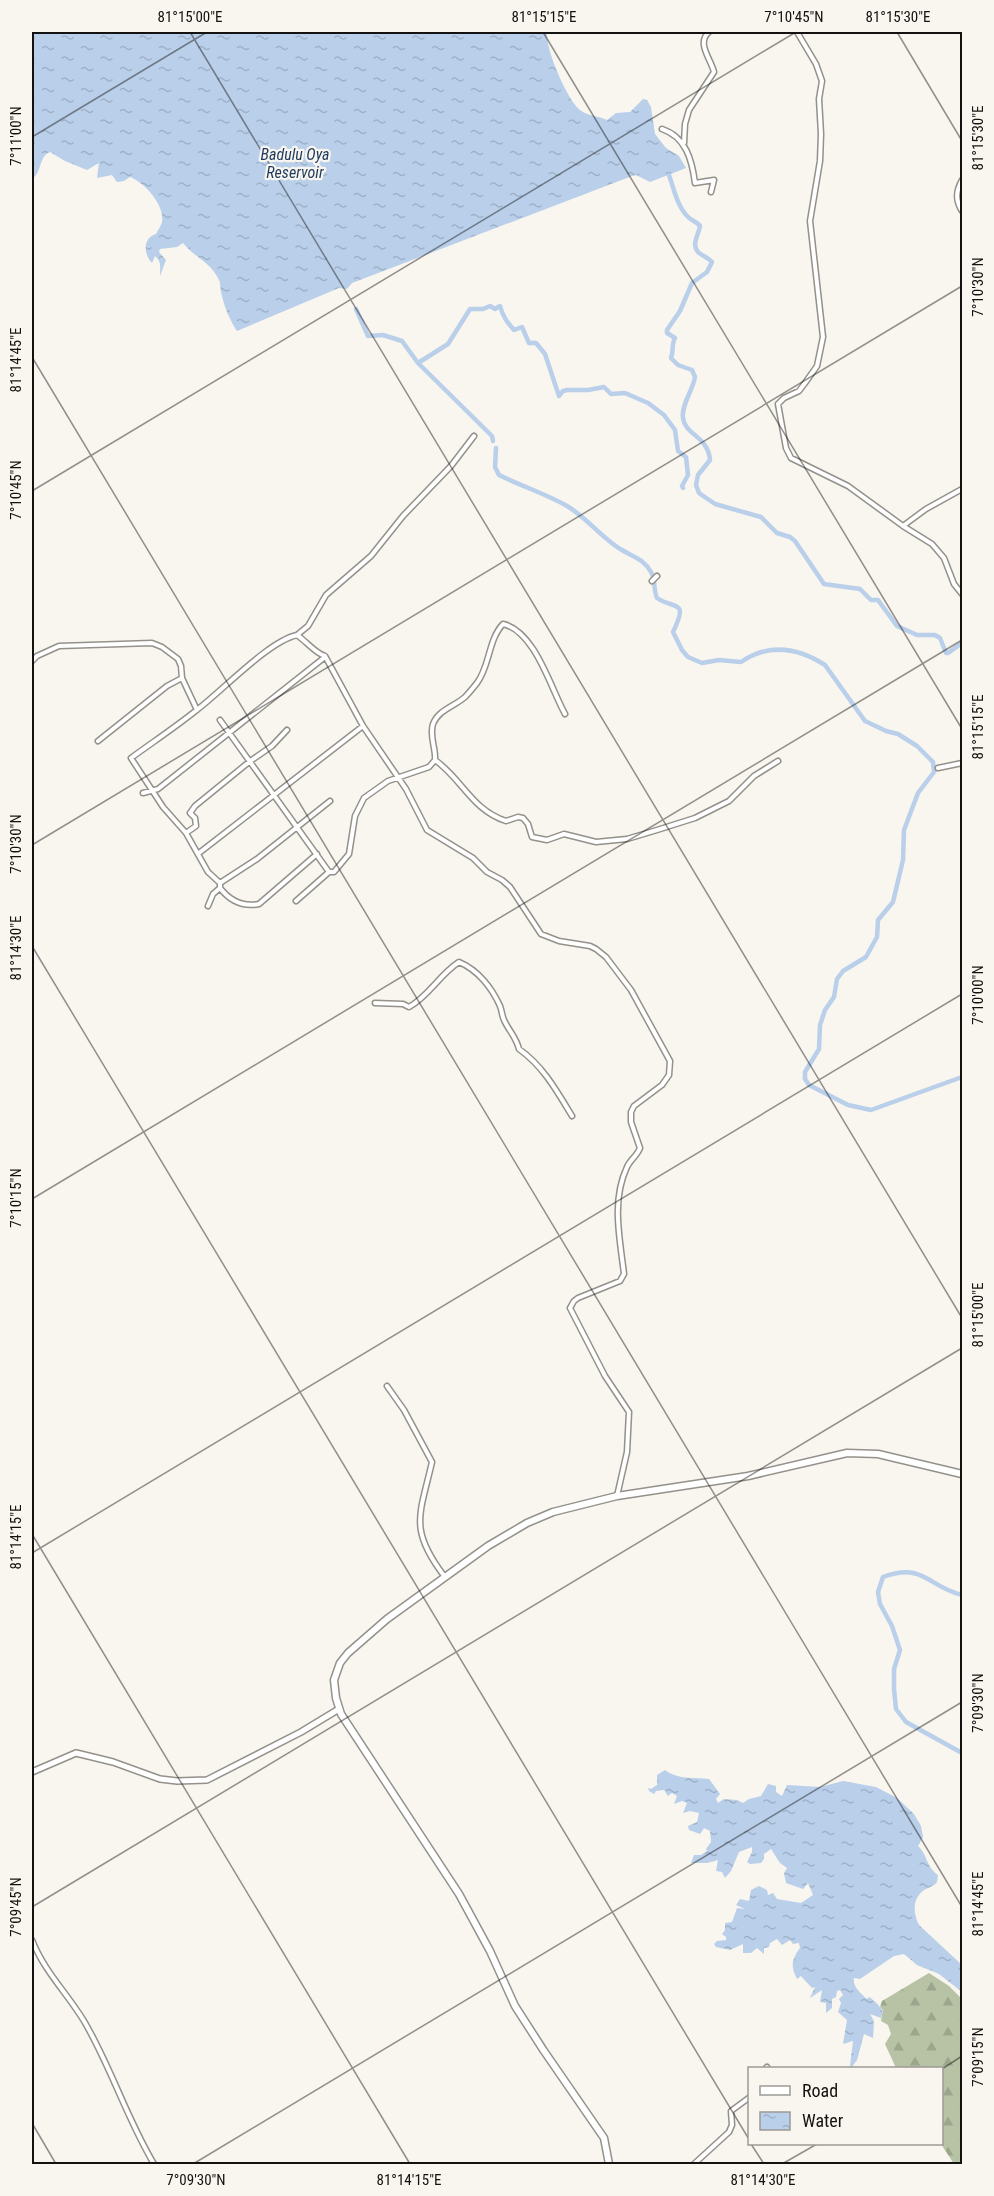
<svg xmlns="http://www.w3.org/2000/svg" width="994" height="2196" font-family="'Roboto Condensed',sans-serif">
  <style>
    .forest { fill: url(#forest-firs) }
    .water { fill: url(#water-ripples) }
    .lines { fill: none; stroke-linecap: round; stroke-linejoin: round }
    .canal { stroke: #b9cfea; stroke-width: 4.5 }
    .minor-casing { stroke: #94918b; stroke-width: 7 }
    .tertiary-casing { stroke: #94918b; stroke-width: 8 }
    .primary-casing { stroke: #94918b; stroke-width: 9 }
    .minor { stroke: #fff; stroke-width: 4 }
    .tertiary { stroke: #fff; stroke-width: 5 }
    .primary { stroke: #fff; stroke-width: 6 }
    .ticks { fill: none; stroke: #131210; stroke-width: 1.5; stroke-opacity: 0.45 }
    .labels { text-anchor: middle; stroke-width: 4.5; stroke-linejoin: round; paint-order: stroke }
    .water-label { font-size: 16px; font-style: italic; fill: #1c3a5f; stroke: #f9f5ef }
    .neatline { fill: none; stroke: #131210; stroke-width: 2 }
    .ticks-label { font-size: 15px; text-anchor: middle; fill: #131210 }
  </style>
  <defs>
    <pattern id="forest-firs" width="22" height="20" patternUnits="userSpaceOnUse" patternTransform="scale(1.5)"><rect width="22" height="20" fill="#b7c3a4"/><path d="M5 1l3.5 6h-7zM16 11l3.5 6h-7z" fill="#9ca68c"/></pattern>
    <pattern id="water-ripples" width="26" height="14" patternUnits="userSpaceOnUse" patternTransform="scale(1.5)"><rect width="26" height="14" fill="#b9cfea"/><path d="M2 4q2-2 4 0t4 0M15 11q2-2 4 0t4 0" fill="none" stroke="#9eb1c8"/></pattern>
  </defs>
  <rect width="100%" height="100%" fill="#f9f5ef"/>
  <path class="forest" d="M929 1973 949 1986 962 1999V2164H954L941 2144 942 2068H896L885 2044 891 2034 888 2025 881 2021 883 2010 880 2007 882 2001Z"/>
  <path class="water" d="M32 32H547C545 48 567 100 580 110 587 116 599 116 607 120L616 113 630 112 643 99 647 100 651 107 655 134 666 148 679 156 686 168 650 182 636 175 632 176 352 283 347 289 339 288 237 331C229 319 224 306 221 292 220 287 221 283 218 278 209 261 195 258 183 243L177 247 160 249 159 252 166 260 160 276C160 267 162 262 155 256L152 263C144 255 142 238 156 234 158 230 161 226 162 222 165 205 144 182 130 177L124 181 117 182 112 175 97 178 99 163 87 170 65 161 50 152C38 157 43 171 32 179Z
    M665 1770C678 1780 693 1777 709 1779L720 1794 716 1799 718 1803 724 1799 737 1800 743 1803 749 1799 761 1796 768 1784 776 1786V1792L782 1796 787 1785 820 1787 843 1781 876 1787 897 1798 914 1814 921 1826 923 1837 918 1846C928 1855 925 1865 938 1875L937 1882C933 1887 929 1887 924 1890 912 1899 913 1913 919 1925L962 1965V1992L939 1974 917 1965 904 1954 894 1956 860 1979 854 1978C852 1986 861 1994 867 1999L869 1997C874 2000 881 2007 883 2012L881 2018 870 2014 874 2021 873 2038 864 2034 857 2060 851 2068 850 2066 853 2041 843 2044 847 2020 838 2012 841 2003 839 1999 843 1995 840 1990 837 1991 836 1997 832 1999V2008L826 2013V2003L820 2002 822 1990 810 1998 815 1987 812 1988 801 1976 797 1979C790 1966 792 1959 800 1948L799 1943 793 1944 790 1940 782 1945 777 1939 770 1943 769 1947 764 1948V1954L757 1948 751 1953H743V1944L730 1950 716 1947 714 1944 717 1941 726 1940V1937L722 1934 725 1930V1923L732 1922 737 1908 745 1909 736 1905 740 1899 749 1901 751 1890 759 1886 767 1890 768 1895 773 1893 777 1899 801 1903 813 1895 808 1883 803 1889 786 1883 784 1873 787 1868 780 1863 771 1849 764 1854V1859L761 1863 750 1864 747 1862 752 1852V1847L739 1852 731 1871 725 1878 722 1872 716 1871 718 1860 707 1863H691L694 1855H701L707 1851 706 1849 711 1842 710 1831 704 1828 700 1834 689 1830 688 1826 697 1822 699 1813 690 1811 683 1813 687 1803 682 1801 674 1804 677 1796 672 1793 668 1796 664 1790 656 1791 654 1794 649 1791 648 1788 651 1789 657 1785V1775Z"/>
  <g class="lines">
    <path class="canal" d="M669 175C674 189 677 206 688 217 692 221 696 221 700 226 699 234 691 244 698 252 702 256 708 257 712 262L707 272 692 283 680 311 667 330V333L675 338C671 345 674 351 671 358L678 365 692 370 695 377C693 390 681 405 683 418 685 435 708 436 710 460L698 475 696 485 699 493 715 504 761 517 777 533 790 537 795 541 824 584 860 589 871 600H878L897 626 917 635H935L940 638 946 653H948L962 643
      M356 309 368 336 383 335 402 341 418 363 492 436 493 441
      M418 363 448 344 470 309H483L490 306 495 309 500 306C503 317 507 322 514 330L522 327 529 343H536L545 354 559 396 563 391 567 390H588L604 387 611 394 625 393 648 403 664 415 675 430 678 451 686 457 688 475 682 486 683 488
      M496 448 495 467 499 475C521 486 546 494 567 506 586 517 604 540 622 550 633 557 644 559 651 572 656 580 653 589 657 598 675 610 689 599 673 632L682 650 688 657 702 663 719 660 741 662C769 643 797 647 825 665L865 721 886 731 898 734 917 746 933 762 934 772 918 793 904 830 903 860 893 902 878 920 877 937 866 957 843 971 837 979 834 997 825 1010 820 1025 819 1049 805 1072V1079L809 1085 848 1105 871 1110 962 1077
      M962 1595C928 1587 924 1562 883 1577L878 1592 880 1604 892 1626 900 1650 894 1669V1689L896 1709 906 1722 962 1753"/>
    <defs>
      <path id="minor" d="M797 32 816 64 822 81 819 99 821 134 820 161 810 221 823 337 817 366 805 383 799 391 784 398 778 404 786 448 791 458 848 486 903 526 932 544 944 558 954 584 962 594
        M662 129C686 137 692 160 695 183L714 180 711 192
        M684 143 685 124 689 110 714 72C711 59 696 43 709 32
        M962 180C956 191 955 200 962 211
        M903 526 926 509 962 489
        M652 581 657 576
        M297 635 308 626 326 595 371 556 403 516 451 466 474 436
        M32 661 37 656 59 646 152 643 162 647 178 659 181 666 182 678 197 710
        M220 720 329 872
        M98 741 167 686 182 678
        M435 760C462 779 472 810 506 821L518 817 523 818 528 824 532 837 547 840 564 834 596 842 627 839 657 830 695 818 729 801 754 776 778 761
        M938 768 962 763
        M143 793 158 789 325 657
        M186 833 196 826 195 818 190 813 195 806 249 762 272 746 287 730
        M199 853 363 726
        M220 883 208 872 186 833 163 807 131 758C153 742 177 726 198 709 223 690 269 641 297 635 307 642 315 653 325 656L363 726 406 789 427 830 473 858 487 872 502 880 510 887 541 934 559 941 590 946 596 949 606 957 631 990 670 1061 669 1075 662 1085 634 1106 631 1112V1122L640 1148C637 1156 630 1160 627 1167 611 1201 620 1239 624 1274L620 1281 578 1298 574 1301 570 1308 605 1376 629 1412 627 1452 617 1496
        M220 888C230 901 243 907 259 904L317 854
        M296 901 329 872H334L349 854 355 816 364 798 388 781 429 767 435 760C436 748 429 736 433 724 438 710 455 706 465 697 469 693 473 688 477 683 490 666 488 640 503 624 535 631 551 689 565 714
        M208 906 213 894 220 888V883L257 859 330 801
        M375 1003 403 1004 409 1007C429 996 440 974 459 962 478 970 492 988 500 1006 502 1011 502 1016 504 1020 509 1031 516 1037 519 1049 543 1066 557 1091 572 1116
        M387 1386 404 1410 432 1462C420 1515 408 1529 445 1577
        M32 1940C44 1971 67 1993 84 2021 111 2067 127 2119 154 2164
        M766 2068 767 2067
        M694 2164 729 2132 732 2125 731 2111 750 2097"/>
      <path id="tertiary" d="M32 1772 76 1753 113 1762 160 1779 177 1781 207 1780 301 1732 339 1709"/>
      <path id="primary" d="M609 2164 604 2138 544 2051 515 2006 490 1951 459 1894 341 1714 336 1698 334 1680 340 1663 348 1653 387 1619 488 1546 527 1523 553 1512 617 1496 748 1476 847 1453 878 1454 962 1474"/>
    </defs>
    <use href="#minor" class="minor-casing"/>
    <use href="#tertiary" class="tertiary-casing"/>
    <use href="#primary" class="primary-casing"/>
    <use href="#minor" class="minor"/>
    <use href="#tertiary" class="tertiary"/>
    <use href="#primary" class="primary"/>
  </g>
  <path class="ticks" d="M190 32 962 1318M543 32 962 729M897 32 962 141M32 137 207 32M32 357 962 1907M32 491 796 32M32 845 962 286M32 946 750 2141M32 1199 962 640M32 1534 410 2164M32 1553 962 994M32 1907 962 1348M942 2069 962 2056M32 2123 56 2164M751 2144 764 2164M193 2164 962 1702M782 2164 817 2144"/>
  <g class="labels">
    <g class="water-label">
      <text x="295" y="160">Badulu Oya<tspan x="295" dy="18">Reservoir</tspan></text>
    </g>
  </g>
  <rect width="994" height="2196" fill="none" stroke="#f9f5ef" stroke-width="66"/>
  <rect x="748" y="2067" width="195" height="78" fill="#f9f5ef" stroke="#9d9a96" stroke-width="1.5"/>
  <rect x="760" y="2086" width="30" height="9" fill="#ffffff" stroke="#9d9a96" stroke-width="1.5"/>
  <text x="802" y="2097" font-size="18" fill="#131210">Road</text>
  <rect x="760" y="2112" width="30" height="18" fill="url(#water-ripples)" stroke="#9d9a96" stroke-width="1.5"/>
  <text x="802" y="2127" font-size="18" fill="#131210">Water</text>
  <rect x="33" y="33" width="928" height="2130" class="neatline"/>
  <g class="ticks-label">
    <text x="190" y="22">81°15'00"E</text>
    <text x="544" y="22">81°15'15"E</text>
    <text x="794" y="22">7°10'45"N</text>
    <text x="898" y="22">81°15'30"E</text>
    <text transform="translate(16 136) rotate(-90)" y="5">7°11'00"N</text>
    <text transform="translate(978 138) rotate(-90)" y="5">81°15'30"E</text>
    <text transform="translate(978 287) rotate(-90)" y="5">7°10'30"N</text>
    <text transform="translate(16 360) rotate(-90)" y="5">81°14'45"E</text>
    <text transform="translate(16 490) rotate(-90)" y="5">7°10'45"N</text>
    <text transform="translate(978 727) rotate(-90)" y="5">81°15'15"E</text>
    <text transform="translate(16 844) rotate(-90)" y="5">7°10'30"N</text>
    <text transform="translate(16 948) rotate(-90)" y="5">81°14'30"E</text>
    <text transform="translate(978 995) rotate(-90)" y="5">7°10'00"N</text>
    <text transform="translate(16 1198) rotate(-90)" y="5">7°10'15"N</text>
    <text transform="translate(978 1315) rotate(-90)" y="5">81°15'00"E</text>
    <text transform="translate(16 1537) rotate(-90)" y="5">81°14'15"E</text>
    <text transform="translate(978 1703) rotate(-90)" y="5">7°09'30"N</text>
    <text transform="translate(978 1904) rotate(-90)" y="5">81°14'45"E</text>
    <text transform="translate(16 1907) rotate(-90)" y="5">7°09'45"N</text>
    <text transform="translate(978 2057) rotate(-90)" y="5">7°09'15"N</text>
    <text x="196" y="2185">7°09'30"N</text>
    <text x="409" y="2185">81°14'15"E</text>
    <text x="763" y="2185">81°14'30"E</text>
  </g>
</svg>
